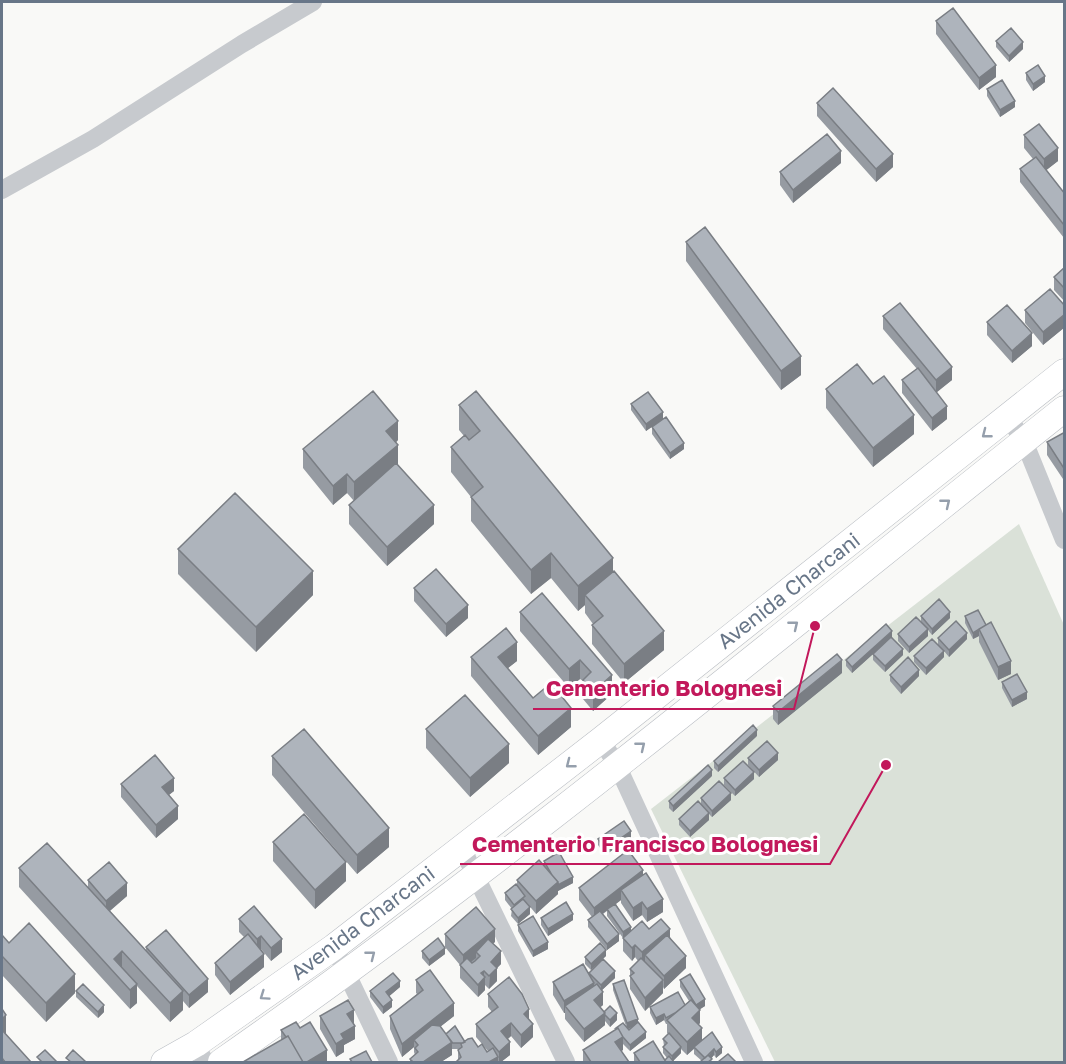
<svg xmlns="http://www.w3.org/2000/svg" width="1066" height="1064" font-family="'Golos Text',sans-serif">
  <style>
    .green { fill: #dae1d8 }
    .lines { fill: none; stroke-linecap: round; stroke-linejoin: round }
    .secondary-casing { stroke: #b9bdc3; stroke-width: 27 }
    .minor { stroke: #c7cace; stroke-width: 18 }
    .secondary { stroke: #fff; stroke-width: 26 }
    .wall { fill: #969ba2 }
    .shaded-wall { fill: #7a7e84 }
    .building { fill: #aeb4bc; stroke: #7a7e84; stroke-width: 1.5 }
    .oneway { stroke: #959fac }
    .labels { text-anchor: middle; stroke-width: 6; stroke-linejoin: round; paint-order: stroke }
    .street-label { font-size: 21px; fill: #687688; stroke: #fff }
    .leader { fill: none; stroke: #c2185b; stroke-width: 2 }
    .callout-dot { fill: #c2185b; stroke: #fff; stroke-width: 2 }
    .callout-label { font-size: 22px; text-anchor: middle; font-weight: bold; fill: #c2185b; stroke: #fff; stroke-width: 6; stroke-linejoin: round; paint-order: stroke }
  </style>
  <rect width="100%" height="100%" fill="#f9f9f7"/>
  <path class="green" d="M1019 524 1064 625V1062H775L651 809Z"/>
  <g class="lines">
    <defs>
      <path id="secondary" d="M164 1062 196 1044 334 947 601 740 1064 372
        M221 1062C512 859 786 630 1064 409"/>
    </defs>
    <use href="#secondary" class="secondary-casing"/>
    <path class="minor" d="M2 190 93 139 242 44 313 2
      M1008 417 1024 441 1064 540
      M601 740 617 765 754 1062
      M462 848 566 1062
      M334 947 389 1062
      M196 1044 205 1062"/>
    <use href="#secondary" class="secondary"/>
  </g>
  <path class="wall" d="M936 21 996 77 979 90 936 34Z
    M996 41 1023 49 1009 62 996 47Z
    M1026 73 1045 82 1033 91 1026 80Z
    M987 89 1015 107 1000 117 987 96Z
    M817 103 893 167 876 182 817 116Z
    M1024 135 1058 161 1046 170 1065 194V237L1064 238 1020 182V169L1033 159 1024 148Z
    M841 163 793 203 780 185V172Z
    M686 242 801 375 781 390 686 261Z
    M1065 267V302L1054 290V277Z
    M1065 306V327L1043 345 1025 323V310Z
    M883 316 952 380 936 392 947 419 932 431 902 393V380L917 369 883 329Z
    M987 322 1032 346 1012 363 987 335Z
    M826 389 914 434 873 467 826 408Z
    M631 404 663 419 646 431 631 410Z
    M459 405 613 571 664 650 624 683 592 644V625L593 624 585 613V605L578 611 551 578 531 594 471 521V497L451 472V447L464 436 459 430Z
    M652 427 684 449 670 459 652 434Z
    M1065 432V482L1047 455V442Z
    M398 440 396 443 398 465 434 524 387 566 349 524V505L354 501 347 493 333 505 303 468V449Z
    M178 549 313 595 256 652 178 574Z
    M414 588 468 618 446 637 414 601Z
    M542 593 612 694 593 711 583 699V681L580 679 569 688 520 631V612Z
    M978 610 1011 674 998 680 979 642V636L973 639 965 623V616Z
    M921 616 950 618 932 635 928 630V636L909 653 898 641V634L921 622Z
    M892 637 903 655 885 672 873 660V654L852 673 846 666V660Z
    M938 638 967 639 949 657 944 651V657L926 675 914 662V656L938 644Z
    M471 657 517 661 508 668 533 698 571 727 538 755 471 676Z
    M842 673 778 725 773 719V706Z
    M890 675 919 676 901 694 890 681Z
    M1002 682 1027 699 1012 707 1002 688Z
    M426 729 509 763 470 797 426 748Z
    M757 736 718 772 714 768V761Z
    M272 756 389 847 357 874 272 775Z
    M748 758 778 760 759 777 748 765Z
    M712 776 673 812 669 808V801Z
    M724 778 754 779 735 796 724 785Z
    M121 784 174 791 169 795 178 819 156 838 121 797Z
    M701 798 731 800 712 817 709 814V820L690 837 679 825V819L701 804Z
    M631 838 605 855 598 845V839Z
    M273 842 346 881 315 909 273 861Z
    M544 861 573 883 558 891V894L536 914 527 903 530 914 518 924 511 916 512 909 505 900V893L517 886V880L544 866Z
    M19 868 88 887V880L127 896 110 911 146 951V947L208 992 189 1008 183 1001V1010L170 1022 137 986V1003L130 1009 19 887Z
    M643 875 663 912 647 922 642 915 633 921 621 903V900L616 904 631 930 649 929 670 937 686 968 664 989 663 987V993L645 1011 630 989V969L638 961 635 957 632 961 623 951V938L607 916V911L603 914 619 941 607 950 588 927V920L592 917 579 900V888Z
    M541 918 573 920 548 936 541 925Z
    M239 919 282 952 271 961 261 949 264 967 230 995 215 975V963L244 937 239 932Z
    M518 925 548 949 533 957 518 931Z
    M445 934 495 942 493 943 501 964 497 968V981L489 989 485 985V990L478 997 460 978V965L445 947Z
    M2 935 9 943 75 993 46 1022 2 975Z
    M422 951 445 954 429 966 422 958Z
    M606 956 591 970 585 964V957Z
    M589 973 615 978 602 990 603 1005 600 1007 604 1012 617 1020 610 1027 605 1021V1025L584 1042 565 1019V1013H564L553 995V982L589 975Z
    M416 980 454 1016 440 1027 446 1034 478 1047 487 1052 488 1051 476 1037V1024L492 1012 488 1007V994L529 1019 533 1037 521 1048 511 1036 508 1039 510 1055 501 1062H456L458 1060V1050L460 1049H452V1055L441 1062H410V1059L415 1055 414 1052V1047L402 1057 390 1029V1016L417 994 416 993Z
    M680 980 705 1006 699 1009 700 1023 698 1025 702 1041 722 1053 716 1058 714 1055 711 1059 712 1062 702 1061 694 1054V1049L687 1055 681 1049V1053L673 1061 674 1062H634V1053L665 1060 667 1058 663 1053V1047L664 1046 663 1039 668 1034 667 1033V1024H666L664 1020 656 1025 650 1013V1007L685 1005 689 1001 680 987Z
    M613 984 638 1022 646 1038 630 1051 623 1044V1050L621 1051 629 1062H583V1050L626 1026 613 990Z
    M400 987 389 996 392 1007 383 1014 370 997V991Z
    M76 991 104 1012 98 1018 76 997Z
    M320 1016 354 1023H353L355 1039 344 1045V1052L336 1057 320 1029Z
    M300 1028 327 1062 281 1040V1030Z"/>
  <path class="shaded-wall" d="M1023 42V49L1009 62V56Z
    M996 65V77L979 90V78Z
    M1045 76V82L1033 91V84Z
    M1015 101V107L1000 117V110Z
    M1058 148V161L1044 172V159Z
    M841 151V163L793 203V190Z
    M893 154V167L876 182V169Z
    M1064 225H1065V237L1064 238Z
    M1065 314V327L1043 345V332Z
    M1032 333V346L1012 363V351Z
    M801 356V375L781 390V371Z
    M952 367V380L936 393V380Z
    M947 406V419L932 431V418Z
    M663 412V419L646 431V424Z
    M914 415V434L873 467V448Z
    M398 421V440L386 450V431Z
    M684 443V449L670 459V453Z
    M398 445V464L354 501V482Z
    M347 474V493L333 505V486Z
    M434 505V524L387 566V547Z
    M551 553V578L531 594V570Z
    M613 558V582L585 595V605L578 611V586Z
    M313 571V595L256 652V627Z
    M468 605V618L446 637V624Z
    M950 612V618L932 635V629Z
    M928 629V636L909 653V647Z
    M979 630V636L973 639V633Z
    M664 631V650L624 683V664Z
    M892 631V637L852 673V667Z
    M967 633V639L949 657V650Z
    M517 642V661L498 676V657Z
    M903 649V655L885 672V666Z
    M944 651V657L926 675V668Z
    M580 660V679L569 688V669Z
    M842 660V673L778 725V712Z
    M1011 661V674L998 680V667Z
    M919 670V676L901 694V687Z
    M612 675V694L593 711V692Z
    M1027 692V699L1012 707V700Z
    M571 708V727L538 755V736Z
    M757 730V736L718 772V766Z
    M509 744V763L470 797V778Z
    M778 753V760L759 777V770Z
    M712 770V776L673 812V806Z
    M754 772V779L735 796V790Z
    M174 778V791L162 800V787Z
    M731 793V800L712 817V811Z
    M178 806V819L156 838V825Z
    M709 813V820L690 837V831Z
    M389 828V847L357 874V855Z
    M631 831V838L605 855V849Z
    M346 862V881L315 909V890Z
    M643 870V883L621 890V900L594 920V908Z
    M573 877V883L558 891V894L536 914V901L558 882Z
    M127 883V896L106 914V901Z
    M663 899V912L647 922V909Z
    M642 902V915L633 921V908Z
    M530 907V914L518 924V918Z
    M573 914V920L548 936V929Z
    M631 927V933L623 939V932Z
    M495 929V942L479 955 476 952V958L463 968V955Z
    M670 929V942L645 955V963L642 965V952Z
    M619 934V941L607 950V944Z
    M261 936V949L257 952V939Z
    M282 939V952L271 961V948Z
    M548 942V949L533 957V951Z
    M635 945V957L632 961V948Z
    M445 948V954L429 966V960Z
    M606 950V956L591 970V964Z
    M122 951V970L114 959Z
    M501 951V964L497 968V981L489 989 491 962Z
    M264 954V967L230 995V982Z
    M686 956V968L664 989V976Z
    M484 971V979L485 977V990L478 997V985L481 973Z
    M615 971V978L601 991V985Z
    M75 974V993L46 1022V1003Z
    M208 979V992L189 1008V995Z
    M663 980V993L645 1011V998Z
    M400 981V987L386 999V992Z
    M594 983V996L565 1006V1013H564V1001Z
    M137 984V1003L130 1009V990Z
    M183 991V1010L170 1022V1003Z
    M603 992V1005L594 1013V1000Z
    M705 999V1006L696 1012V1005Z
    M392 1000V1007L383 1014V1007Z
    M454 1003V1016L418 1044 414 1040V1047L402 1057V1044Z
    M104 1005V1012L98 1018V1012Z
    M529 1009V1022L524 1014Z
    M354 1010V1023L347 1027V1014Z
    M700 1010V1023L692 1031V1018Z
    M605 1013V1025L584 1042V1029Z
    M617 1013V1020L610 1027V1020Z
    M664 1014V1020L656 1025V1018Z
    M6 1015V1034L2 1038V1019Z
    M638 1019V1025L627 1029V1023Z
    M511 1023V1036L501 1044V1031Z
    M533 1024V1037L521 1048V1035Z
    M355 1026V1039L344 1045V1052L336 1057V1044L341 1034Z
    M702 1028V1041L687 1055V1042Z
    M646 1032V1038L630 1051V1045Z
    M623 1037V1050L615 1055V1042Z
    M452 1042V1055L441 1062H423Z
    M510 1042V1055L501 1062H499V1052Z
    M681 1047V1053L672 1062V1056Z
    M722 1047V1053L716 1058V1052Z
    M714 1049V1055L708 1062 706 1059Z
    M327 1050V1062H307Z
    M498 1057V1062H489Z"/>
  <path class="building" d="M953 8 996 65 979 78 936 21Z
    M1011 28 1023 42 1009 56 996 41Z
    M1038 65 1045 76 1033 84 1026 73Z
    M1002 80 1015 101 1000 110 987 89Z
    M833 88 893 154 876 169 817 103Z
    M1039 124 1058 148 1044 159 1024 135Z
    M827 134 841 151 793 190 780 172Z
    M1036 157 1065 194V225H1064L1020 169Z
    M705 227 801 356 781 371 686 242Z
    M1065 267V289L1054 277Z
    M1050 289 1065 306V314L1043 332 1025 310Z
    M900 303 952 367 936 380 883 316Z
    M1007 305 1032 333 1012 351 987 322Z
    M857 364 873 384 884 376 914 415 873 448 826 389Z
    M918 368 947 406 932 418 902 380Z
    M373 391 398 421 386 431 398 445 354 482 347 474 333 486 303 449Z
    M476 391 613 558 578 586 551 553 531 570 471 497 483 487 451 447 465 435 469 440 480 431 459 405Z
    M648 392 663 412 646 424 631 404Z
    M666 417 684 443 670 453 652 427Z
    M1065 432V470L1047 442Z
    M396 463 434 505 387 547 349 505Z
    M235 493 313 571 256 627 178 549Z
    M436 569 468 605 446 624 414 588Z
    M614 571 664 631 624 664 592 625 603 616 585 595Z
    M542 593 612 675 593 692 583 680 591 672 580 660 569 669 520 612Z
    M939 599 950 612 932 629 921 616Z
    M978 610 986 625 973 633 965 616Z
    M916 617 928 629 909 647 898 634Z
    M956 621 967 633 949 650 938 638Z
    M991 622 1011 661 998 667 979 629Z
    M886 624 892 631 852 667 846 660Z
    M506 628 517 642 498 657 533 698 551 683 571 708 538 736 471 657Z
    M891 637 903 649 885 666 873 654Z
    M932 639 944 651 926 668 914 656Z
    M837 654 842 660 778 712 773 706Z
    M908 657 919 670 901 687 890 675Z
    M1017 674 1027 692 1012 700 1002 682Z
    M465 695 509 744 470 778 426 729Z
    M753 725 757 730 718 766 714 761Z
    M304 729 389 828 357 855 272 756Z
    M767 741 778 753 759 770 748 758Z
    M155 755 174 778 162 787 178 806 156 825 121 784Z
    M743 761 754 772 735 790 724 778Z
    M708 765 712 770 673 806 669 801Z
    M719 781 731 793 712 811 701 798Z
    M698 801 709 813 690 831 679 819Z
    M304 814 346 862 315 890 273 842Z
    M624 821 631 831 605 849 598 839Z
    M47 843 183 991 170 1003 122 951 114 959 137 984 130 990 19 868Z
    M628 850 643 870 594 908 579 888Z
    M559 852 573 877 558 885V882L552 875 544 861Z
    M539 860 558 882 536 901 517 880Z
    M109 862 127 883 106 901 88 880Z
    M646 873 663 899 647 909 642 902 633 908 621 890Z
    M516 884 525 896 514 905 505 893Z
    M523 899 530 907 518 918 511 909Z
    M566 902 573 914 548 929 541 918Z
    M615 904 631 927 623 932 607 909Z
    M254 906 282 939 271 948 261 936 257 939 239 919Z
    M476 907 495 929 463 955 445 934Z
    M600 911 619 934 607 944 588 920Z
    M533 916 548 942 533 951 518 925Z
    M661 919 670 929 642 952 635 945 632 948 623 938 642 921 649 929Z
    M29 923 75 974 46 1003 2 956V935L9 943Z
    M166 930 208 979 189 995 146 947Z
    M248 934 264 954 230 982 215 963Z
    M667 935 686 956 664 976 645 955Z
    M438 938 445 948 429 960 422 951Z
    M488 939 501 951 491 962 497 968 489 976 484 971 481 973 485 977 478 985 460 965 467 958 472 963 475 961 480 956 476 952Z
    M600 943 606 950 591 964 585 957Z
    M641 958 663 980 645 998 630 976 634 973 630 969Z
    M603 959 615 971 601 985 589 973Z
    M583 964 594 983 564 1001 553 982Z
    M430 970 454 1003 402 1044 390 1016 423 990 416 980Z
    M393 973 400 981 386 992 392 1000 383 1007 370 991Z
    M690 974 705 999 696 1005 680 980Z
    M509 977 522 994 529 1009 524 1014 533 1024 521 1035 511 1023 501 1031 510 1042 499 1052 476 1024 498 1007 488 994Z
    M624 980 638 1019 627 1023 613 984Z
    M83 984 104 1005 98 1012 76 991Z
    M597 984 603 992 594 1000 605 1013 584 1029 565 1006Z
    M678 992 685 1005 675 1013 666 1018 664 1014 656 1018 650 1007Z
    M348 1000 354 1010 347 1014 355 1026 341 1034 344 1039 336 1044 320 1016Z
    M691 1000 700 1010 692 1018 702 1028 687 1042 667 1020Z
    M610 1006 617 1013 610 1020 605 1015 604 1012Z
    M2 1009 6 1015 2 1019Z
    M296 1022 300 1028 310 1022 327 1050 307 1062H303L288 1036 286 1037 281 1030Z
    M638 1022 646 1032 630 1045 623 1037 618 1028H616L623 1023 629 1030Z
    M432 1025 440 1026 452 1042 423 1062H413L410 1059 418 1052 415 1048 418 1045 414 1040Z
    M455 1026 465 1042 463 1043H452L446 1034Z
    M618 1028 623 1037 615 1042 629 1062H591L583 1050Z
    M2 1030 31 1062H5L2 1058Z
    M712 1032 722 1047 716 1052 714 1049 705 1058 694 1047Z
    M669 1033 681 1047 672 1056 663 1047 667 1043 663 1039Z
    M288 1036 303 1062H243Z
    M472 1038 478 1047 482 1044 487 1052 493 1048 498 1057 489 1062H456L461 1057 458 1050 462 1047 461 1044 468 1039Z
    M653 1041 666 1062H640L634 1053Z
    M45 1050 57 1062H42L37 1057Z
    M73 1050 86 1062H71L66 1058Z
    M366 1051 372 1062H352L350 1059Z
    M728 1054 736 1062H718Z
    M708 1055 712 1059 708 1062H700Z
    M669 1056 674 1062H666L665 1060Z"/>
  <defs><path id="oneway-chevron" d="M-2-3.5L2.5 0L-2 3.5" fill="none" stroke-width="1.6" stroke-linecap="round" stroke-linejoin="round" transform="scale(1.5)"/></defs>
  <g class="oneway">
    <use href="#oneway-chevron" transform="translate(986 434) rotate(142)"/>
    <use href="#oneway-chevron" transform="translate(946 503) rotate(-39)"/>
    <use href="#oneway-chevron" transform="translate(794 625) rotate(-39)"/>
    <use href="#oneway-chevron" transform="translate(641 746) rotate(-39)"/>
    <use href="#oneway-chevron" transform="translate(570 764) rotate(142)"/>
    <use href="#oneway-chevron" transform="translate(371 955) rotate(-38)"/>
    <use href="#oneway-chevron" transform="translate(264 996) rotate(145)"/>
  </g>
  <g class="labels">
    <g class="street-label">
      <text transform="translate(789 591) rotate(-38)" y="7">Avenida Charcani</text>
      <text transform="translate(363 923) rotate(-37)" y="7">Avenida Charcani</text>
    </g>
  </g>
  <path class="leader" d="M815 626L794 709H533M886 765L830 864H460"/>
  <g class="callout-dot">
    <circle cx="815" cy="626" r="6"/>
    <circle cx="886" cy="765" r="6"/>
  </g>
  <g class="callout-label">
    <text x="664" y="696">Cementerio Bolognesi</text>
    <text x="645" y="852">Cementerio Francisco Bolognesi</text>
  </g>
  <rect width="1066" height="1064" fill="none" stroke="#687688" stroke-width="6"/>
</svg>
